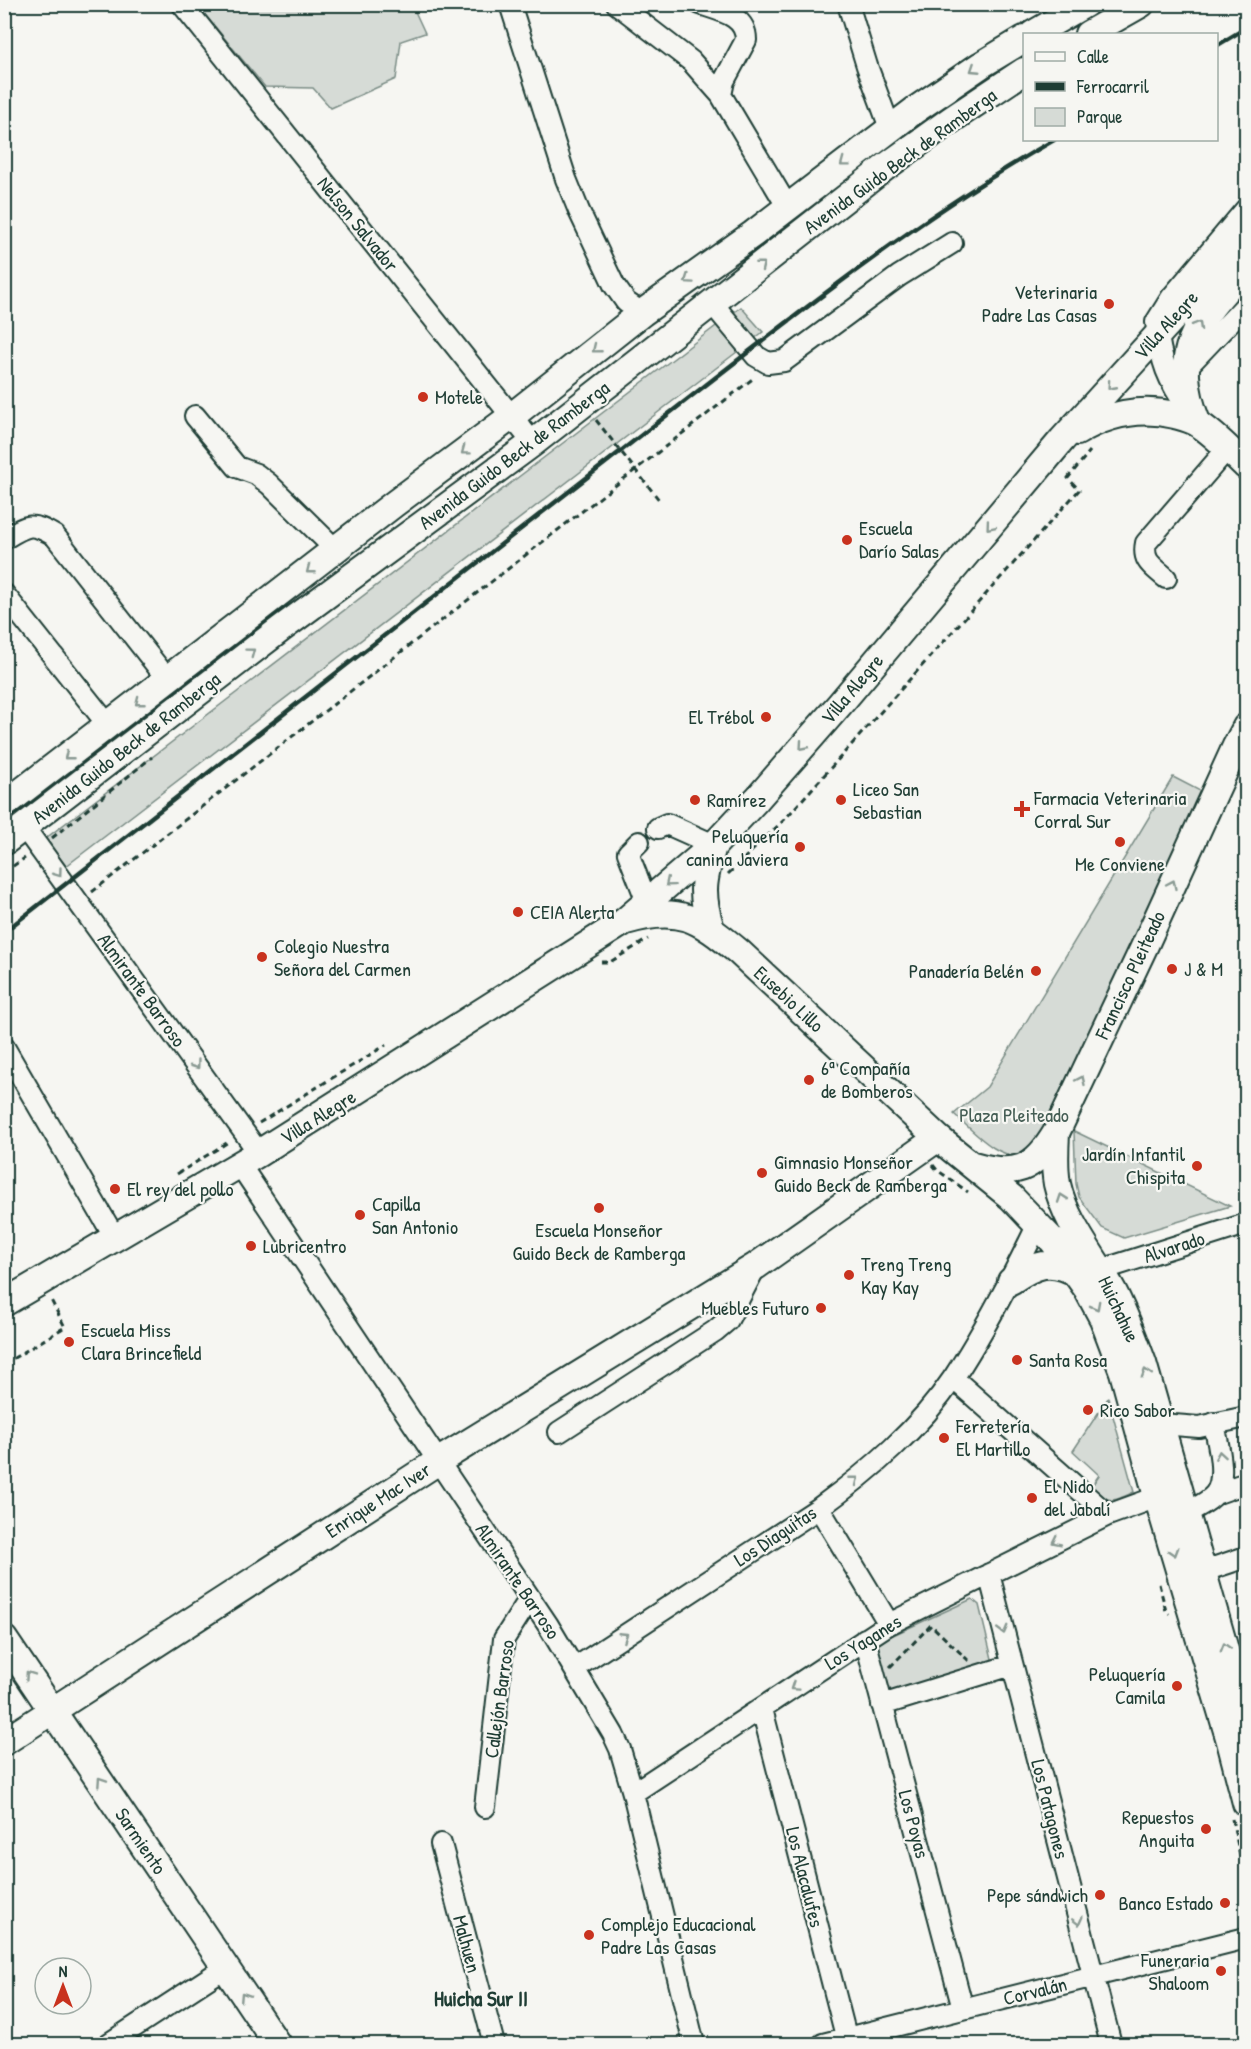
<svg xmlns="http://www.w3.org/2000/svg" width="1251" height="2049" font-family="'Patrick Hand',sans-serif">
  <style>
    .green { fill: #d6dbd6; stroke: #7a8c85; stroke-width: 1.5 }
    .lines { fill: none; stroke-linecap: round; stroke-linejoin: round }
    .minor-casing { stroke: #1f3d34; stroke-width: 24 }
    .major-casing { stroke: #1f3d34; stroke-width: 30 }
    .path { stroke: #1f3d34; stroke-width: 3; stroke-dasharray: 6 4.5; stroke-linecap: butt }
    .minor { stroke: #f6f6f2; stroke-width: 20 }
    .major { stroke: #f6f6f2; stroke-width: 26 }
    .rail { stroke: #1f3d34; stroke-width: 4.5 }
    .oneway { stroke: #8a9a93 }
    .poi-dot { fill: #c8321e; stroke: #f6f6f2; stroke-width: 2 }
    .labels { text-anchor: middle; stroke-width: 4.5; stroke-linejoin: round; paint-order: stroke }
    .street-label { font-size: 20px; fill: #1f3d34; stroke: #f6f6f2 }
    .poi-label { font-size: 20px; fill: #1f3d34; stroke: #f6f6f2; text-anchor: start }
    .park-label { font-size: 20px; fill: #445d54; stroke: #f6f6f2 }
    .neighbourhood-label { font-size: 21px; font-weight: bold; fill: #1f3d34; stroke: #f6f6f2 }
  </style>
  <rect width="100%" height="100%" fill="#f6f6f2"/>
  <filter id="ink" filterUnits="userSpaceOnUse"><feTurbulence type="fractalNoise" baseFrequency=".0167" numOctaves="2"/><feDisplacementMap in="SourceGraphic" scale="12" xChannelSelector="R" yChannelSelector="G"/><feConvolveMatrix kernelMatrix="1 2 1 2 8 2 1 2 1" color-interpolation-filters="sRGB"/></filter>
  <g filter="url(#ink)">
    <path class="green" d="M197 5H412L425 33 401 41 396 79 331 108 313 88 265 87Z
      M741 307 763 332 61 870 41 842Z
      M1173 777 1204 793 1047 1133C1040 1139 1033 1149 1026 1153 1002 1165 971 1129 954 1114L987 1087Z
      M1074 1131 1230 1206 1124 1238 1102 1228 1079 1197 1076 1184Z
      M1108 1398 1134 1492C1112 1502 1109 1504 1091 1487L1099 1475 1073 1451Z
      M972 1599 979 1605 993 1663 887 1694 877 1647 880 1641Z"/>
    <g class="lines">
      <defs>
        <path id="minor" d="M182 4 533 443
          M510 4 566 179 579 211 614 285 626 302 642 313
          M617 4 691 61 721 95 787 206
          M700 4C720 11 746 15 746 40L724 81 721 95
          M848 4 867 66 890 128
          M712 303 756 356 768 363 784 361 899 276 952 243
          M1186 368 1246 305
          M1190 412C1167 379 1161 363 1156 322L1171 298 1246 209
          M195 416 237 467 256 474 269 484 336 550
          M4 539C27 525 31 521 55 536L168 680
          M1166 578C1153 566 1142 562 1146 543L1227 449
          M4 594 108 725
          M24 827 259 1153
          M658 828 667 824 714 845
          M639 842 628 853 647 902
          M4 1047 115 1238
          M240 1165 548 1625 613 1734 620 1749 633 1793 694 2044
          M1101 1270 1246 1224
          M953 1378 1108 1515
          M1161 1424 1199 1427 1246 1417
          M559 1432 715 1331 728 1320 756 1266
          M1215 1494 1246 1483
          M819 1508 889 1624
          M1187 1513C1195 1508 1209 1502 1215 1494 1228 1478 1217 1441 1214 1423
          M1204 1571 1246 1557
          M989 1574 1111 2044
          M865 1639 963 2009
          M575 1668 819 1508C870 1471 919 1429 954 1377 986 1328 1013 1276 1038 1224
          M882 1705 1012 1665
          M762 1709 848 2044
          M633 1793 889 1624 1108 1515 1171 1492
          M485 1807 504 1639 530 1598
          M441 1844 494 2044
          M108 2044 226 1967
          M823 2044 1246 1938"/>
        <path id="major" d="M1033 34 1085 4
          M1088 34 1141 4
          M1197 422C1168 348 1200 319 1246 267
          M1077 432C1107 414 1141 407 1175 415 1182 417 1191 419 1197 423 1215 434 1231 452 1246 466
          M4 805 394 504 512 416 642 313 753 234 915 110 981 65 1024 39
          M4 842 282 628 533 443 888 165 952 119 1024 71
          M626 921C679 905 698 918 739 952L938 1138 1011 1197 1053 1241 1087 1289 1103 1319 1123 1372 1157 1496 1230 1741 1246 1803
          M711 929C700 894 703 880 713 846
          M1056 1133C1055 1150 1054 1167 1057 1184 1066 1224 1094 1256 1113 1291 1125 1314 1134 1339 1143 1363L1246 1723
          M973 1165C1015 1177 1034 1170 1056 1133L1145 945 1236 746 1246 727
          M1011 1281C1035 1264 1051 1258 1078 1274
          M4 1303 259 1153 625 921 714 845 757 799 840 704 1062 440 1246 238
          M4 1639 277 2044
          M4 1742 437 1462 756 1266 938 1138"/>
      </defs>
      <use href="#minor" class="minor-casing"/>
      <use href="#major" class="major-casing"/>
      <path class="path" d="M1161 8 1168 4
        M596 420 660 501
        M52 838 152 757
        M4 872 25 858
        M728 874 785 819 1079 490 1068 478 1090 451
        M92 892 755 377
        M601 962H610L648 939
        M259 1123 386 1045
        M933 1165 937 1170 968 1192
        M177 1174 230 1141
        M4 1364 65 1327 51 1300
        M1159 1584 1166 1611 1169 1614
        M4 1610 11 1620
        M890 1667 931 1625 969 1661
        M1232 1819 1246 1882"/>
      <use href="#minor" class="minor"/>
      <use href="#major" class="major"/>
      <path class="rail" d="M1216 46 1246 28
        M4 932C215 769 424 603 635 440 771 335 905 225 1054 140"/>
    </g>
    <defs><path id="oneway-chevron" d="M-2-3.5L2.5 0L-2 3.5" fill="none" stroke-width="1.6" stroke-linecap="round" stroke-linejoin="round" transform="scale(1.5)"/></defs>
    <g class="oneway">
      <use href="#oneway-chevron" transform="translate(974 69) rotate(147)"/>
      <use href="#oneway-chevron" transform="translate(844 163) rotate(143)"/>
      <use href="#oneway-chevron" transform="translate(761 265) rotate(-39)"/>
      <use href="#oneway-chevron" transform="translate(688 280) rotate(145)"/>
      <use href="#oneway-chevron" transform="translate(1198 325) rotate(-60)"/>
      <use href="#oneway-chevron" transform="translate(596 349) rotate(141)"/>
      <use href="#oneway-chevron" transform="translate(1111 386) rotate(132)"/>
      <use href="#oneway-chevron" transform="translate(465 451) rotate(143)"/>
      <use href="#oneway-chevron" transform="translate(990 526) rotate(130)"/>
      <use href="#oneway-chevron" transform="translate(310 570) rotate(142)"/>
      <use href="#oneway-chevron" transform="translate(251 652) rotate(-37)"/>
      <use href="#oneway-chevron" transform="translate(139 702) rotate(142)"/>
      <use href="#oneway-chevron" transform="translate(803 746) rotate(131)"/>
      <use href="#oneway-chevron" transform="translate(68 756) rotate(142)"/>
      <use href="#oneway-chevron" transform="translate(58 873) rotate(54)"/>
      <use href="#oneway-chevron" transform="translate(669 883) rotate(140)"/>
      <use href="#oneway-chevron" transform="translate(1172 884) rotate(-65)"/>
      <use href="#oneway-chevron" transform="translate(196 1065) rotate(54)"/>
      <use href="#oneway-chevron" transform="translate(1081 1080) rotate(-65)"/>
      <use href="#oneway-chevron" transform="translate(1062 1198) rotate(-109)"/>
      <use href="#oneway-chevron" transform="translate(1096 1306) rotate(62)"/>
      <use href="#oneway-chevron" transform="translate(1146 1373) rotate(-107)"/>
      <use href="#oneway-chevron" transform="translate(1220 1455) rotate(-99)"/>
      <use href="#oneway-chevron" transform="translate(855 1480) rotate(-39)"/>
      <use href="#oneway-chevron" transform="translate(1056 1541) rotate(154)"/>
      <use href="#oneway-chevron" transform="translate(1174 1552) rotate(73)"/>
      <use href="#oneway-chevron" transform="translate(1003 1630) rotate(75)"/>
      <use href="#oneway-chevron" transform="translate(624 1636) rotate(-33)"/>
      <use href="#oneway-chevron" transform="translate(1225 1647) rotate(-106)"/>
      <use href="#oneway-chevron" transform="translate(29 1675) rotate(-125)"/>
      <use href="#oneway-chevron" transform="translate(794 1687) rotate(146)"/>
      <use href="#oneway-chevron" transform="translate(101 1781) rotate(-124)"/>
      <use href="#oneway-chevron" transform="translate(1078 1921) rotate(76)"/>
      <use href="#oneway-chevron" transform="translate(244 1996) rotate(-123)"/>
    </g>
  </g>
  <g class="poi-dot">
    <circle cx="1109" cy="304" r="6"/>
    <circle cx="423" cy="397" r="6"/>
    <circle cx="847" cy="540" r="6"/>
    <circle cx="766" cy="717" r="6"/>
    <circle cx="695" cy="800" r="6"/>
    <circle cx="841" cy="800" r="6"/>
    <path d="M1019 800h6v6h6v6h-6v6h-6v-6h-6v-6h6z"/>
    <circle cx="1120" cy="842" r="6"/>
    <circle cx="800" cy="847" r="6"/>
    <circle cx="518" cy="912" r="6"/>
    <circle cx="262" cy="957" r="6"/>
    <circle cx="1172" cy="969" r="6"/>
    <circle cx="1036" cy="971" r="6"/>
    <circle cx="809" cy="1080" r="6"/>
    <circle cx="1197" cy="1166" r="6"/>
    <circle cx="762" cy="1173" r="6"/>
    <circle cx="115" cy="1189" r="6"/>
    <circle cx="599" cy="1208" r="6"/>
    <circle cx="360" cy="1215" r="6"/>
    <circle cx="251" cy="1246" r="6"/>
    <circle cx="849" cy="1275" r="6"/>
    <circle cx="821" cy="1308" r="6"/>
    <circle cx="69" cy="1342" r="6"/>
    <circle cx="1017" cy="1360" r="6"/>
    <circle cx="1088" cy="1410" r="6"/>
    <circle cx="944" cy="1438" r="6"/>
    <circle cx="1032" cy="1498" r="6"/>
    <circle cx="1177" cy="1686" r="6"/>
    <circle cx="1206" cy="1829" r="6"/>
    <circle cx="1100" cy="1895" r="6"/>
    <circle cx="1225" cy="1903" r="6"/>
    <circle cx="589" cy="1935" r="6"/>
    <circle cx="1221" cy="1971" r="6"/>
  </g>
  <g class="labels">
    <g class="street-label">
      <text transform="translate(900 161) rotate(-36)" y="7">Avenida Guido Beck de Ramberga</text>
      <text transform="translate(358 224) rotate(51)" y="7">Nelson Salvador</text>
      <text transform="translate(1166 325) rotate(-48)" y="7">Villa Alegre</text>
      <text transform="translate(514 455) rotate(-37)" y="7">Avenida Guido Beck de Ramberga</text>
      <text transform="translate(852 689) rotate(-50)" y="7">Villa Alegre</text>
      <text transform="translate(126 748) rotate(-38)" y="7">Avenida Guido Beck de Ramberga</text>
      <text transform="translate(1130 975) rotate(-65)" y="7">Francisco Pleiteado</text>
      <text transform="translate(142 990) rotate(54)" y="7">Almirante Barroso</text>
      <text transform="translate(789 999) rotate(43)" y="7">Eusebio Lillo</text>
      <text transform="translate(318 1117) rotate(-32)" y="7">Villa Alegre</text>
      <text transform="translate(1174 1247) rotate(-18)" y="7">Alvarado</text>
      <text transform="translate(1119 1309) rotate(65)" y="7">Huichahue</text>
      <text transform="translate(378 1500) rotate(-33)" y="7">Enrique Mac Iver</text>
      <text transform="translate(775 1536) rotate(-33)" y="7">Los Diaguitas</text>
      <text transform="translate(518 1581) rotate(56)" y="7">Almirante Barroso</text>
      <text transform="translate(863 1642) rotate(-32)" y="7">Los Yaganes</text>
      <text transform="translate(499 1699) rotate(-82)" y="7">Callejón Barroso</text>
      <text transform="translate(1050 1809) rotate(76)" y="7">Los Patagones</text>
      <text transform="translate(914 1824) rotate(75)" y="7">Los Poyas</text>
      <text transform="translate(141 1841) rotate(56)" y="7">Sarmiento</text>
      <text transform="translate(805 1877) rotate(76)" y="7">Los Alacalufes</text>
      <text transform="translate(467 1944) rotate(75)" y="7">Malhuen</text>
      <text transform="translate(1035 1991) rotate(-14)" y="7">Corvalán</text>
    </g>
    <g class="poi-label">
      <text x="1097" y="299" text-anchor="end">Veterinaria<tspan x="1097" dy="23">Padre Las Casas</tspan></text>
      <text x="435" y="404">Motele</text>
      <text x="859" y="535">Escuela<tspan x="859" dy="23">Darío Salas</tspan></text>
      <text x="754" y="724" text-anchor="end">El Trébol</text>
      <text x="853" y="796">Liceo San<tspan x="853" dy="23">Sebastian</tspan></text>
      <text x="1034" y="805">Farmacia Veterinaria<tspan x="1034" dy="23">Corral Sur</tspan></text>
      <text x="707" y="807">Ramírez</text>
      <text x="788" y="843" text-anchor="end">Peluquería<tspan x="788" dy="23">canina Javiera</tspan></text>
      <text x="1120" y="871" text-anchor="middle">Me Conviene</text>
      <text x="530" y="919">CEIA Alerta</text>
      <text x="274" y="953">Colegio Nuestra<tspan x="274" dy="23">Señora del Carmen</tspan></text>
      <text x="1184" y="976">J &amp; M</text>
      <text x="1024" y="978" text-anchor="end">Panadería Belén</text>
      <text x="821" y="1075">6ª Compañía<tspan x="821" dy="23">de Bomberos</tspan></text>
      <text x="1185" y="1161" text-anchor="end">Jardín Infantil<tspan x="1185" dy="23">Chispita</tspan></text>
      <text x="774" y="1169">Gimnasio Monseñor<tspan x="774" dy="23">Guido Beck de Ramberga</tspan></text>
      <text x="127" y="1196">El rey del pollo</text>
      <text x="372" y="1211">Capilla<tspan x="372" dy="23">San Antonio</tspan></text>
      <text x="599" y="1237" text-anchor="middle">Escuela Monseñor<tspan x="599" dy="23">Guido Beck de Ramberga</tspan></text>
      <text x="263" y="1253">Lubricentro</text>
      <text x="861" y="1271">Treng Treng<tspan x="861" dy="23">Kay Kay</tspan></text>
      <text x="809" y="1315" text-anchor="end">Muebles Futuro</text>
      <text x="81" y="1337">Escuela Miss<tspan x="81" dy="23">Clara Brincefield</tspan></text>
      <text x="1029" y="1367">Santa Rosa</text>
      <text x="1100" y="1417">Rico Sabor</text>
      <text x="956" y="1433">Ferretería<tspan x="956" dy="23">El Martillo</tspan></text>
      <text x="1044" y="1493">El Nido<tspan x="1044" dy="23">del Jabalí</tspan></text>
      <text x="1165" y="1681" text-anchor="end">Peluquería<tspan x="1165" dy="23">Camila</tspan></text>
      <text x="1194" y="1824" text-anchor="end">Repuestos<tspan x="1194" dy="23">Anguita</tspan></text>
      <text x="1088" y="1902" text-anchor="end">Pepe sándwich</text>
      <text x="1213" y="1910" text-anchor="end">Banco Estado</text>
      <text x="601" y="1931">Complejo Educacional<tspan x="601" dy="23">Padre Las Casas</tspan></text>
      <text x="1209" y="1967" text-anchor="end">Funeraria<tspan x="1209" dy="23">Shaloom</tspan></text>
    </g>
    <g class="park-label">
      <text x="1014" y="1122">Plaza Pleiteado</text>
    </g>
    <g class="neighbourhood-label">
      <text x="481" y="2006">Huicha Sur II</text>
    </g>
  </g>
  <rect width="1251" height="2049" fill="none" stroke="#f6f6f2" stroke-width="24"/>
  <rect x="12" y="12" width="1227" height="2025" fill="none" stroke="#1f3d34" stroke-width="2" filter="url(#ink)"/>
  <rect x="1023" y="33" width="195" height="108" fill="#f6f6f2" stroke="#a0aca6" stroke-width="1.5"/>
  <rect x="1035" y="52" width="30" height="9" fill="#f6f6f2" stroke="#a0aca6" stroke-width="1.5"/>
  <text x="1077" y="63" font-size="18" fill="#1f3d34">Calle</text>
  <rect x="1035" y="82" width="30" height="9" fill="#1f3d34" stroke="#a0aca6" stroke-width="1.5"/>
  <text x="1077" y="93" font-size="18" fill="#1f3d34">Ferrocarril</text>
  <rect x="1035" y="108" width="30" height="18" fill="#d6dbd6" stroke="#a0aca6" stroke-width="1.5"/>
  <text x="1077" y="123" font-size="18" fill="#1f3d34">Parque</text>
  <g transform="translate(63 1986)"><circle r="28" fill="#f6f6f2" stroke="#a0aca6" stroke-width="1.5"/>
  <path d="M0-4.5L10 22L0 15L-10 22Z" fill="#c8321e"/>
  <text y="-9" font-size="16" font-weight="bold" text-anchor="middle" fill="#1f3d34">N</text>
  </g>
</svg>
